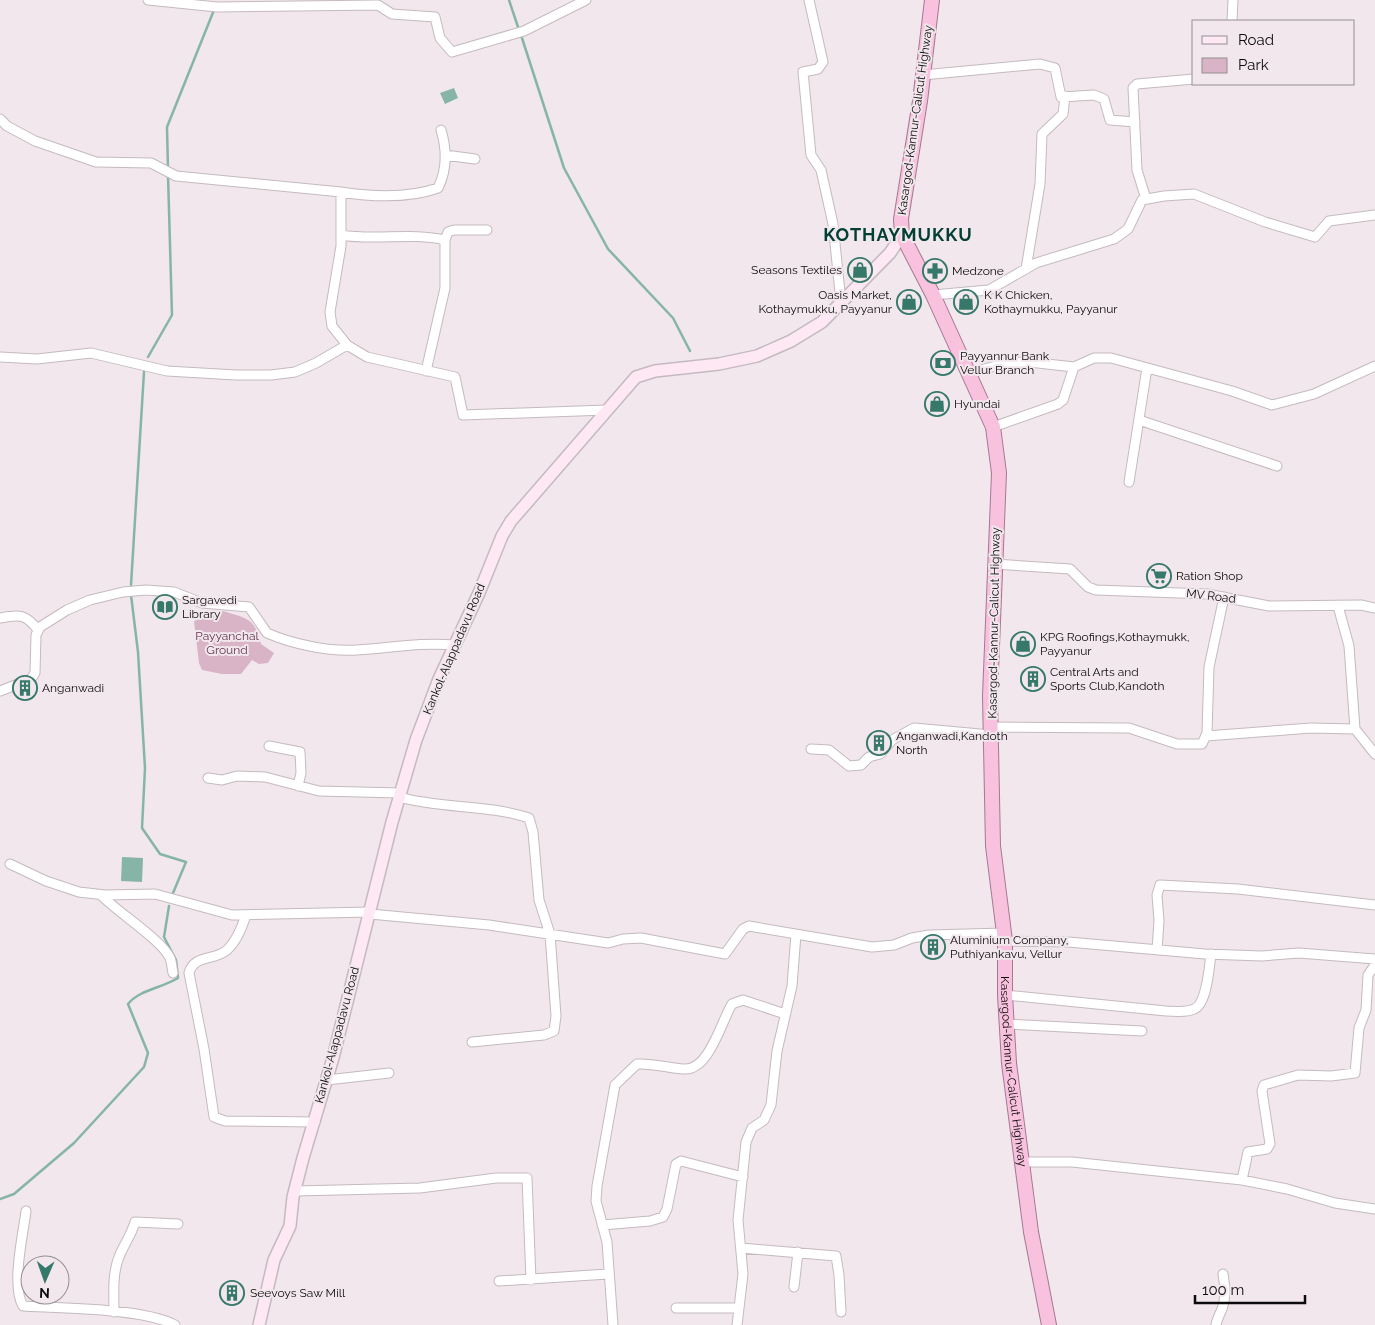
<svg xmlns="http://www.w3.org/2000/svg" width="1375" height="1325" font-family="Raleway,sans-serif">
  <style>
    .green { fill: #d9b4c7 }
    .water { fill: #86b5a8 }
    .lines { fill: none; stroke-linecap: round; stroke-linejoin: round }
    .stream { stroke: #86b5a8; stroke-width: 2.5 }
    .minor-casing { stroke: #c4babf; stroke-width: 11 }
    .secondary-casing { stroke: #c4babf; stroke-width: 14 }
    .trunk-casing { stroke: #a57890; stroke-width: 16 }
    .minor { stroke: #fff; stroke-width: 9 }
    .secondary { stroke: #fde8f3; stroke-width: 11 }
    .trunk { stroke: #f8c2df; stroke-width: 14 }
    .labels { text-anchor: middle; stroke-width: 4; stroke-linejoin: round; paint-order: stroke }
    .street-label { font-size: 12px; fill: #0e0b0c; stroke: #f1e7ec }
    .poi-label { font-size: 12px; fill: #0e0b0c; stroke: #f1e7ec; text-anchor: start }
    .park-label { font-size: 12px; fill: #64324f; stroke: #f1e7ec }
    .district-label { font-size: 18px; font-weight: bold; letter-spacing: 1px; fill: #013e33; stroke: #f1e7ec }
  </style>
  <rect width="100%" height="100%" fill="#f1e7ec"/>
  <path class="green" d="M223 611C248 619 254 617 261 644L274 653 268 663 259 664 252 660 241 674H222L202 670 199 663 194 621Z"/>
  <path class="water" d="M454 88 458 98 445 104 440 93Z
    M122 857 143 858 142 882 121 881Z"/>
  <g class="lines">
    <path class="stream" d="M509 0 519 30
      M521 35 564 168 608 249 673 318 690 351
      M168 170 167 127 214 10
      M148 357 172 315 168 175
      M131 585 144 372
      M131 595 138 652 145 768 142 828 160 854 186 862 173 893
      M0 1199 14 1194 74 1143 144 1067 148 1053 128 1004C139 990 162 988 178 978L176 960 164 937 169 906"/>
    <defs>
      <path id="minor" d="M148 0 217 7 378 5 392 14 435 17 440 38 452 52 524 31 586 0
        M809 0 823 62 818 69 803 72 811 155 821 170 833 224 841 302
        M1232 21 1233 0
        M923 75 1040 64 1055 68 1061 97 1094 95 1104 99 1110 120 1135 122
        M0 119 7 126 35 141 96 162 151 163 176 176 341 192V246L330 312 332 326 347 345 367 357 455 377 463 415 607 410
        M445 155 475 159
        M341 192C373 197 407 199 438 188 447 170 447 150 441 130
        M1146 199 1137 170 1133 88 1137 84 1194 79
        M341 235C376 241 410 232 445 240
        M1026 269 1040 184 1042 134 1063 114 1065 96
        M933 295 989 290 1036 263 1114 239 1128 229 1142 200 1164 196 1194 194 1265 222 1315 237 1329 221 1375 215
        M0 357 37 359 91 353 167 371 236 375H271L295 372 316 363 347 345
        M426 371 445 288V240L448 232 454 230H487
        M969 373 1007 363 1029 362 1074 367
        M1139 420 1277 466
        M993 427 1058 404 1063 400 1074 367 1094 358H1111L1232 391 1272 405 1314 394 1375 366
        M1129 482 1147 368
        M994 564 1070 569 1088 587 1096 590 1207 594 1269 606 1361 605 1375 608
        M1338 606 1349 646 1355 729 1375 754
        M0 618C19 614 26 614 38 630
        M0 691 31 679 35 673 36 635 40 627 67 610 90 600 123 592 146 590 174 592 202 603 249 607 267 633C292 644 329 652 357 650 391 648 420 642 454 645
        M991 727 1129 728 1177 744H1202L1207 733 1209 667 1224 597
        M1206 736 1311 728 1355 729
        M269 746 300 752 301 773 298 786
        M811 749 829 750 849 766 861 765 869 757 880 754 892 740 914 728 991 735
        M208 778 222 780 237 776 265 777 319 791 400 793
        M399 797C441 809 487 804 529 818L533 832 539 900 550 934 556 1016 554 1031 544 1035 472 1042
        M10 864 46 881 79 892 105 895 155 894 232 915 370 912
        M101 895C117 912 162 940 170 958 172 963 172 969 173 973
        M370 914 489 925 608 943 623 939 641 938 725 954 743 929 749 926 872 947 894 945 912 938 929 935 1005 933
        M246 915C242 927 237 941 227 950 215 961 194 954 189 973L204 1049 214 1117 225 1121 315 1122
        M1005 941 1068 942 1205 954 1262 956 1299 953 1375 959
        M1157 950 1159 921 1157 895 1160 885 1238 889 1375 905
        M1005 995 1166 1011C1175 1011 1187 1013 1194 1009 1207 1004 1209 968 1211 954
        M1007 1024 1142 1031
        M327 1080 389 1073
        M1022 1162H1072L1242 1180 1287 1189 1335 1203 1375 1209
        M1242 1180 1248 1152 1267 1149 1270 1144 1262 1091 1264 1085 1298 1075 1331 1076 1355 1073 1359 1028 1366 1010 1368 975 1375 965
        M295 1191 420 1188 496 1178H527L531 1280
        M26 1211C23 1235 11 1286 23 1306 61 1308 143 1308 175 1325
        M602 1225 650 1221 663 1217 667 1209 676 1164 681 1161 743 1177
        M741 1248 836 1256 839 1275 841 1312
        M499 1281 608 1274
        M794 1287 798 1252
        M676 1308H739
        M114 1312C114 1295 112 1274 119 1257 124 1244 131 1236 135 1222L178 1224
        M613 1325 607 1242 596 1201 597 1186 615 1085 637 1064C653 1063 668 1068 684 1069 709 1071 721 1022 732 1004L743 1000 785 1014
        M737 1325 743 1274 738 1220 746 1142 752 1128 764 1120 771 1105 777 1051 792 986 796 934
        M1216 1325C1217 1318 1221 1313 1223 1306 1226 1296 1225 1285 1223 1274"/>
      <path id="secondary" d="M259 1325 274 1260 290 1226 293 1197 303 1158 333 1058 392 822 416 740 439 679 479 593 502 536 511 521 636 377 655 371 719 364 757 356 791 341 822 322 890 253 902 235"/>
      <g id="trunk">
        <path id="s1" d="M932 0 920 101 901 219 902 235 933 295 993 427 999 473 990 696 993 846 1005 941V995L1009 1063 1031 1232 1049 1325"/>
      </g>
    </defs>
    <use href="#minor" class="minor-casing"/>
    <use href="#secondary" class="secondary-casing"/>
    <use href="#trunk" class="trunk-casing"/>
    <use href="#minor" class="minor"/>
    <use href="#secondary" class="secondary"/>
    <use href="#trunk" class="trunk"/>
  </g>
  <defs>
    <symbol id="shop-ring" viewBox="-11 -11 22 22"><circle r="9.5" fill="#f1e7ec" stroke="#36786a" stroke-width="1.5"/><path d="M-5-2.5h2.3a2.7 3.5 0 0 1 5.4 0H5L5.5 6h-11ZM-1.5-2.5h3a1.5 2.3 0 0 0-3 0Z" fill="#36786a"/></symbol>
    <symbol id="pharmacy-ring" viewBox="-11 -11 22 22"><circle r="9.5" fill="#f1e7ec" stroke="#36786a" stroke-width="1.5"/><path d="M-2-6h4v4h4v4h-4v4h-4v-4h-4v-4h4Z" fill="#36786a"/></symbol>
    <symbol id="bank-ring" viewBox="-11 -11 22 22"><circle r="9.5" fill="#f1e7ec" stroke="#36786a" stroke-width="1.5"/><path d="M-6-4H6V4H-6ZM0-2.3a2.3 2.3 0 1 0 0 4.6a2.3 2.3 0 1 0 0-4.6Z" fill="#36786a"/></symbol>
    <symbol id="supermarket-ring" viewBox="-11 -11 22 22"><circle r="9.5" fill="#f1e7ec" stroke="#36786a" stroke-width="1.5"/><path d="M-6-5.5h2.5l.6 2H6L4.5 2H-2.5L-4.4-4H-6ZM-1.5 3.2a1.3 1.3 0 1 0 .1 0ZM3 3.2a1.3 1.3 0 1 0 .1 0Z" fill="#36786a"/></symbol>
    <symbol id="library-ring" viewBox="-11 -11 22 22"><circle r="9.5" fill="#f1e7ec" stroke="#36786a" stroke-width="1.5"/><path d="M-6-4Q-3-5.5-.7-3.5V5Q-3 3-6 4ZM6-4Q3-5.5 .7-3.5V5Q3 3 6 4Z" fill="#36786a"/></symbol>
    <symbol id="building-ring" viewBox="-11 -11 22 22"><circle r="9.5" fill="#f1e7ec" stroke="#36786a" stroke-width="1.5"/><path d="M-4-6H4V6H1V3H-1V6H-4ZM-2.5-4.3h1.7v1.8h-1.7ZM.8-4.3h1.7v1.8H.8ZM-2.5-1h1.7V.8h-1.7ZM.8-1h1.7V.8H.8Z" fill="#36786a"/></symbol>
  </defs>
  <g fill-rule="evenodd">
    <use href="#shop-ring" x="846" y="256" width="28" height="28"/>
    <use href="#pharmacy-ring" x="921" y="257" width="28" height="28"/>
    <use href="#shop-ring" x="895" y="288" width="28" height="28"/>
    <use href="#shop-ring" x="952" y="288" width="28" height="28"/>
    <use href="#bank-ring" x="929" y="349" width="28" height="28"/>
    <use href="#shop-ring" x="923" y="390" width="28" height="28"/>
    <use href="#supermarket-ring" x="1145" y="562" width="28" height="28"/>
    <use href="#library-ring" x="151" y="593" width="28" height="28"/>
    <use href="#shop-ring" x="1009" y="630" width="28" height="28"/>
    <use href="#building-ring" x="1019" y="665" width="28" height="28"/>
    <use href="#building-ring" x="11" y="674" width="28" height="28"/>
    <use href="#building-ring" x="865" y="729" width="28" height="28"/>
    <use href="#building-ring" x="919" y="933" width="28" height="28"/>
    <use href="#building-ring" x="218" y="1279" width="28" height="28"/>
  </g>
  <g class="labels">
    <g class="street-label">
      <text transform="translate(915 120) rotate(-82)" y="4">Kasargod-Kannur-Calicut Highway</text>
      <text transform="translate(1211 596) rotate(7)" y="4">MV Road</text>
      <text transform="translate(994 623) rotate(-89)" y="4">Kasargod-Kannur-Calicut Highway</text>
      <text transform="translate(454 649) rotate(-67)" y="4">Kankol-Alappadavu Road</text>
      <text transform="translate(337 1035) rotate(-75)" y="4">Kankol-Alappadavu Road</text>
      <text dy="4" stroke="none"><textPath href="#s1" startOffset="1096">Kasargod-Kannur-Calicut Highway</textPath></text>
    </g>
    <g class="poi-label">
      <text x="842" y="274" text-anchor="end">Seasons Textiles</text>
      <text x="952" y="275">Medzone</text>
      <text x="892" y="299" text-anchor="end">Oasis Market,<tspan x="892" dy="14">Kothaymukku, Payyanur</tspan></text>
      <text x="984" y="299">K K Chicken,<tspan x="984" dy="14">Kothaymukku, Payyanur</tspan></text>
      <text x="960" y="360">Payyannur Bank<tspan x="960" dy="14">Vellur Branch</tspan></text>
      <text x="954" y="408">Hyundai</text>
      <text x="1176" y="580">Ration Shop</text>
      <text x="182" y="604">Sargavedi<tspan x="182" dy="14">Library</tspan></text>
      <text x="1040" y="641">KPG Roofings,Kothaymukk,<tspan x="1040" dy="14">Payyanur</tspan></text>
      <text x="1050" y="676">Central Arts and<tspan x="1050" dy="14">Sports Club,Kandoth</tspan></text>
      <text x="42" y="692">Anganwadi</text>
      <text x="896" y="740">Anganwadi,Kandoth<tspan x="896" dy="14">North</tspan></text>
      <text x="950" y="944">Aluminium Company,<tspan x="950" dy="14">Puthiyankavu, Vellur</tspan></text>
      <text x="250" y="1297">Seevoys Saw Mill</text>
    </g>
    <g class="park-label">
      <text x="227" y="640">Payyanchal<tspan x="227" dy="14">Ground</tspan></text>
    </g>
    <g class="district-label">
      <text x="898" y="241">KOTHAYMUKKU</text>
    </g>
  </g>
  <rect x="1192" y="20" width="162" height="65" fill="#f1e7ec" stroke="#968f92"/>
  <rect x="1202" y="36" width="25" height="8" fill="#fde8f3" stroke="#968f92"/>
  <text x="1238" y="45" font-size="15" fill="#0e0b0c">Road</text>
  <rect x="1202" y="58" width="25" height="15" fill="#d9b4c7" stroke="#968f92"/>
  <text x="1238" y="70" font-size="15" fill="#0e0b0c">Park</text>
  <g transform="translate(45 1280) rotate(182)"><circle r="24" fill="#f1e7ec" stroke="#968f92"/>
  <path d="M0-4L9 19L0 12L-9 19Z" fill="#36786a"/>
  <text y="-8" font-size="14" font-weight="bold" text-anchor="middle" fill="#0e0b0c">N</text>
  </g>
  <path d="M1195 1295v8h110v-8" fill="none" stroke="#0e0b0c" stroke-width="2.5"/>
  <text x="1202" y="1295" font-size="15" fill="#0e0b0c" stroke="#f1e7ec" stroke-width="4" paint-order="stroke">100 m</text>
</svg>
